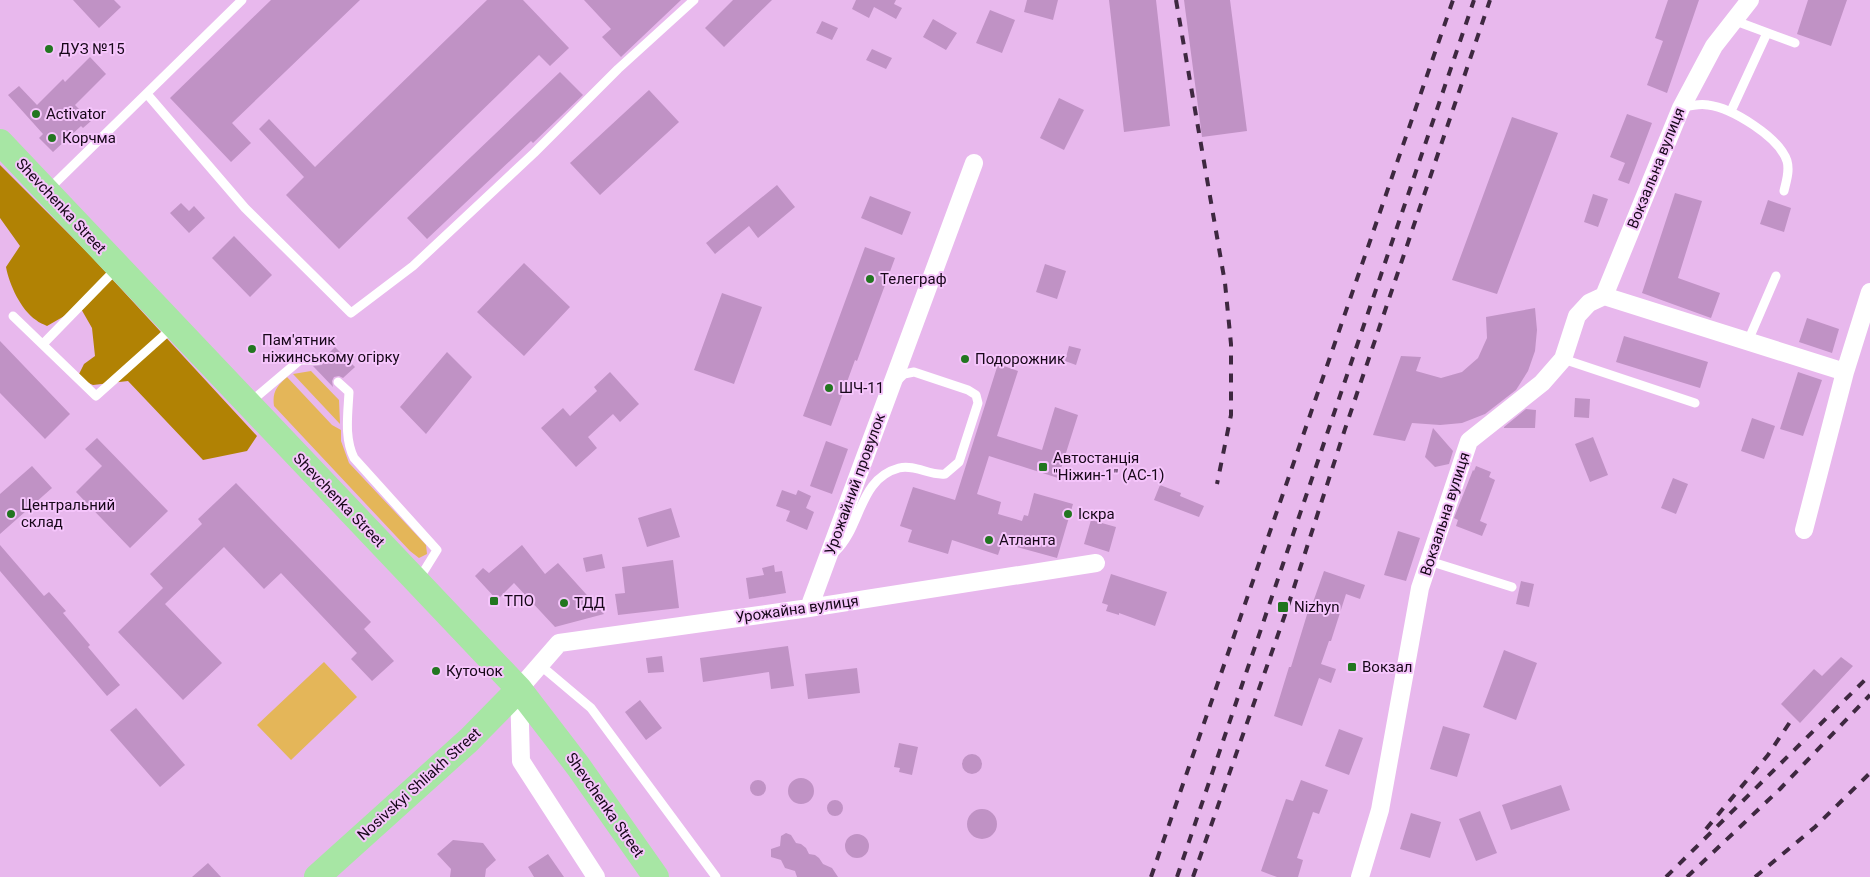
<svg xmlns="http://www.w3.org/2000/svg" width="1870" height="877" font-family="Roboto,sans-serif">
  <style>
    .green { fill: #e4b659 }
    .forest { fill: #b18204 }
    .building { fill: #c092c5 }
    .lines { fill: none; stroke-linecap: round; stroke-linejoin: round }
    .service { stroke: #fff; stroke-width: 9 }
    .minor { stroke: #fff; stroke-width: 18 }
    .primary { stroke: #a7e6a4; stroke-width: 26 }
    .rail { stroke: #3e2840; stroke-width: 4; stroke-dasharray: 9 9; stroke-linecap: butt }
    .poi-dot { fill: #227620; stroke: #f5c5fb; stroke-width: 2 }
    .labels { text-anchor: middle; stroke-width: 4; stroke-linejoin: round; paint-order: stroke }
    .poi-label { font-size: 15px; fill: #170719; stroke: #f5c5fb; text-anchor: start }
    .street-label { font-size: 15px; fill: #170719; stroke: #f5c5fb }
  </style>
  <rect width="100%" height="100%" fill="#e8b8ed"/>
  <path class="green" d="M311 371 339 400 340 424 293 374Z
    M287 377 332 425 341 430V441L349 463 426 545 427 554 419 558 410 551 274 406C272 392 277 386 287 377Z
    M324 662 357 697 291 760 257 725Z"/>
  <path class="forest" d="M0 165 88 253 257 436 247 451 203 460 128 381 93 385 77 378 84 364 95 356 92 328 80 307 47 326C44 324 39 323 36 320 21 310 9 284 6 267L20 246 0 218Z"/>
  <path class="building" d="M73 0H114L121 7 99 28Z
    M271 0H360L232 123 251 143 231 162 170 98Z
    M487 0H523L569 48 550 66 539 55 339 249 286 195 304 177 259 129 269 119 315 167Z
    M584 0H681L621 57 602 37 611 29Z
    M733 0H772L724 47 705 28Z
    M856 0H896L894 4 902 8 896 19 874 7 869 18 852 9Z
    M1027 0H1058L1053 20 1024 12Z
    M1109 0H1156L1170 126 1124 132Z
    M1184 0H1230L1247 131 1202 137Z
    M1668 0H1699L1667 93 1647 85 1663 41 1655 38Z
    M1808 0H1847L1831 46 1797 34Z
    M990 10 1015 20 1002 53 976 43Z
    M933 19 957 33 946 50 923 37Z
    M822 21 838 28 832 40 816 33Z
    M872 49 892 58 886 69 866 60Z
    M90 57 106 74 75 105 91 121 83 128 81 126 53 152 39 138 43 134 8 95 19 86 37 105 63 79 65 82Z
    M560 72 583 95 533 143 531 141 427 239 407 218Z
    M649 90 679 122 600 195 570 163Z
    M1059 98 1084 110 1064 150 1040 138Z
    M1627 114 1652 123 1629 184 1618 180 1625 163 1610 157Z
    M1512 117 1558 133 1497 294 1452 280Z
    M777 185 795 207 758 238 749 226 715 254 706 243Z
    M1675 193 1702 201 1678 278 1720 293 1711 318 1642 293Z
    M1593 194 1608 199 1598 227 1584 222Z
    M870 196 911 212 902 235 861 218Z
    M1768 200 1791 208 1784 232 1760 224Z
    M181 203 189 211 194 206 205 218 189 233 170 213Z
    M234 236 272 275 250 297 212 258Z
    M865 247 895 258 857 361 855 360 831 426 803 416Z
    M524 263 570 307 524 356 477 312Z
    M1045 264 1066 271 1057 299 1036 292Z
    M722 293 762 307 734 384 694 370Z
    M1535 308 1537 330 1535 351 1528 371 1516 390 1485 414 1462 423 1440 425 1412 423 1405 441 1373 435 1401 356 1421 357 1416 371 1441 378 1462 372 1478 358 1487 338 1486 317Z
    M1807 318 1839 329 1832 353 1799 342Z
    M1624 336 1708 362 1700 388 1616 362Z
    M0 341 70 414 45 439 0 393Z
    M1069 346 1081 349 1076 365 1065 361Z
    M335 347 355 367 343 378 339 376 334 377 332 381 333 387 313 366 322 365 324 360 322 356 325 357Z
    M447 352 472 377 426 434 400 407Z
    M998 364 1018 371 997 436 1042 450 1055 407 1078 415 1058 478 989 456 977 494 1001 502 998 514 1022 521 1024 515 1028 516 1034 493 1073 504 1057 558 1002 543 998 555 952 540 948 554 908 542 912 530 900 526 913 487 955 500Z
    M610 372 639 404 620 422 613 414 588 437 597 448 576 467 541 428 563 408 570 416 597 391 594 387Z
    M1798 372 1822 380 1803 436 1780 429Z
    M1575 398 1590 399 1589 418 1574 417Z
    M1526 409 1536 410 1535 428H1504V427Z
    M1752 418 1775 426 1764 459 1741 451Z
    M1433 428 1453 451 1449 464 1435 467 1425 457Z
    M1593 437 1608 475 1590 482 1575 444Z
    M97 438 168 511 130 548 76 492 102 466 85 449Z
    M826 441 848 449 832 494 810 486Z
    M32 466 52 488 0 534V494Z
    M1476 466 1491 472 1489 477 1495 480 1480 521 1487 524 1482 536 1456 526 1458 520 1454 518 1473 470 1474 471Z
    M1673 478 1688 484 1676 514 1661 508Z
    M236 483 371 622 364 629 394 661 372 681 351 659 357 653 281 573 264 589 224 547 165 604 222 663 183 700 118 632 163 588 150 574 202 524 198 519Z
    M1160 485 1181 493 1180 496 1204 506 1199 517 1154 500Z
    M782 490 796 495 798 490 811 496 806 508 814 512 807 530 786 521 790 511 776 506Z
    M671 508 680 537 647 547 638 518Z
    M1091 520 1116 527 1109 552 1084 544Z
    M1398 531 1420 538 1406 581 1384 575Z
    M0 545 44 596 49 592 66 611 63 613 90 645 88 647 120 685 107 696 0 571Z
    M522 545 545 574 558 563 604 614 555 627 514 583 497 600 475 576 483 568 489 573Z
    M602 554 605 568 586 572 583 558Z
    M673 560 679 608 618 615 615 594 625 593 622 567Z
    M774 565 775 572 782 571 786 593 749 599 746 578 764 575 762 568Z
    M1324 571 1365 585 1360 599 1346 594 1331 641H1329L1321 664 1336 669 1331 683 1319 678 1302 726 1274 716 1289 667H1291L1309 608H1311Z
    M1111 574 1167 592 1155 626 1119 613V615L1106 611 1108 605 1102 603Z
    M1521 581 1534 584 1529 607 1516 604Z
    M788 646 794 686 771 689 769 672 703 682 700 658Z
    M1504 650 1537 663 1516 720 1483 707Z
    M662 656 664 672 648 673 646 658Z
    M1841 657 1853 666 1800 723 1781 704 1814 669 1822 676Z
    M857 668 860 693 808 699 805 674Z
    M640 700 662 728 646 740 625 712Z
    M136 708 185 765 160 787 110 730Z
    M1443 726 1470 734 1457 777 1430 769Z
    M1339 729 1363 738 1349 775 1325 766Z
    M899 743 918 747 912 775 899 772 900 768 894 767Z
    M962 764a10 10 0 1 1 20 0a10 10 0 1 1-20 0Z
    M788 791a13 13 0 1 1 26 0a13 13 0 1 1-26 0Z
    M750 788a8 8 0 1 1 16 0a8 8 0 1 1-16 0Z
    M1301 780 1328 790 1319 814 1313 812 1297 858 1303 860 1298 877H1277L1261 871 1286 799 1293 801Z
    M1561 785 1570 810 1511 830 1502 805Z
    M827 808a8 8 0 1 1 16 0a8 8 0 1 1-16 0Z
    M967 824a15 15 0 1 1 30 0a15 15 0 1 1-30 0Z
    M1480 811 1497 853 1476 861 1459 819Z
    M1411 813 1441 822 1430 858 1400 849Z
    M786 833 791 835 796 843 801 844 806 848 809 854 815 855 819 858 823 864 832 868 838 877H797L795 871 785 868 781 860 771 857V849L780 846 781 836Z
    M845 846a12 12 0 1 1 24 0a12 12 0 1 1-24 0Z
    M453 840 483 843 496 860 486 869 485 877H450L451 869 437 854Z
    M548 854 564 877H534L528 867Z
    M208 863 221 877H192Z"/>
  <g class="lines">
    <path class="service" d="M1733 20 1795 43
      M147 94 245 208 351 313 413 266 534 153 618 69 694 0
      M1681 108C1689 106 1699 103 1708 105 1732 108 1779 137 1787 161 1790 171 1786 182 1784 191
      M1731 111 1767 33
      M48 190 242 0
      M13 316 96 396 172 328
      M1748 341 1776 276
      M43 344 118 267
      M1563 359 1695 403
      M338 382 349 392C348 414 344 438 354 458L437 550 419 579
      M249 403 300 360H318
      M835 552C862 527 858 479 899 468 915 464 930 476 945 474L959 462 978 403 976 395 968 390 914 372 904 374 897 381
      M1429 561 1512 587
      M540 665 591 708 716 877"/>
    <path class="minor" d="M1604 296 1845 372
      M1804 530 1845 372 1870 292
      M809 608 974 163
      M596 877 521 761 519 689 559 643 809 608 1096 563
      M1360 877 1380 810 1420 588 1469 441 1542 383 1563 359 1577 316 1589 303 1604 296 1681 108 1714 46 1750 0"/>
    <path class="primary" d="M0 142 519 689 578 766 656 877
      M317 877 469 740 519 689"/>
    <path class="rail" d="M1176 0 1225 283 1231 344V415L1217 484
      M1706 829 1768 755 1794 716
      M1151 877 1453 0
      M1177 877 1474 0
      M1193 877 1287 609 1345 429 1490 0
      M1666 877 1870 675
      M1687 877 1780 789 1870 695
      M1755 877 1815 827 1870 773"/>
  </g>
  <g class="poi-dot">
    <circle cx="49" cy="49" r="5"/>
    <circle cx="36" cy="114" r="5"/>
    <circle cx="52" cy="138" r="5"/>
    <circle cx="870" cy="279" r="5"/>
    <circle cx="252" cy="349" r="5"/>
    <circle cx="965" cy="359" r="5"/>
    <circle cx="829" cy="388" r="5"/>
    <rect x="1038" y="462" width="10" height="10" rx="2.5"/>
    <circle cx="11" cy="514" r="5"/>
    <circle cx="1068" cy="514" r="5"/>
    <circle cx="989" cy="540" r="5"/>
    <rect x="489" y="596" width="10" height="10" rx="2.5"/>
    <circle cx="564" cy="603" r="5"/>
    <rect x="1277" y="601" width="12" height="12" rx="2.5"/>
    <rect x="1347" y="662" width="10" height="10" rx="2.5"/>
    <circle cx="436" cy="671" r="5"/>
  </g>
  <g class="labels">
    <g class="poi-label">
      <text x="59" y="54">ДУЗ №15</text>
      <text x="46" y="119">Activator</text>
      <text x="62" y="143">Корчма</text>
      <text x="880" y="284">Телеграф</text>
      <text x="262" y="345">Пам'ятник<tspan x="262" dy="17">ніжинському огірку</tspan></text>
      <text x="975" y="364">Подорожник</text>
      <text x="839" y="393">ШЧ-11</text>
      <text x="1053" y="463">Автостанція<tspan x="1053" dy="17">"Ніжин-1" (АС-1)</tspan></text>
      <text x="21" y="510">Центральний<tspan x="21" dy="17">склад</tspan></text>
      <text x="1078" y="519">Іскра</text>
      <text x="999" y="545">Атланта</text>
      <text x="504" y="606">ТПО</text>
      <text x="574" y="608">ТДД</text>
      <text x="1294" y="612">Nizhyn</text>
      <text x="1362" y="672">Вокзал</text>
      <text x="446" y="676">Куточок</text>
    </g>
    <g class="street-label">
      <text transform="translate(1656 168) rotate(-68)" y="5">Вокзальна вулиця</text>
      <text transform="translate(61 206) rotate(47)" y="5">Shevchenka Street</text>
      <text transform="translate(855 484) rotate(-70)" y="5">Урожайний провулок</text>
      <text transform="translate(339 500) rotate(46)" y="5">Shevchenka Street</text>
      <text transform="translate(1445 514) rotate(-72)" y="5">Вокзальна вулиця</text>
      <text transform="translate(797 609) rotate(-8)" y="5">Урожайна вулиця</text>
      <text transform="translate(419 784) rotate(-42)" y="5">Nosivskyi Shliakh Street</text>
      <text transform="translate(605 805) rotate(55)" y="5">Shevchenka Street</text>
    </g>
  </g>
</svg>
